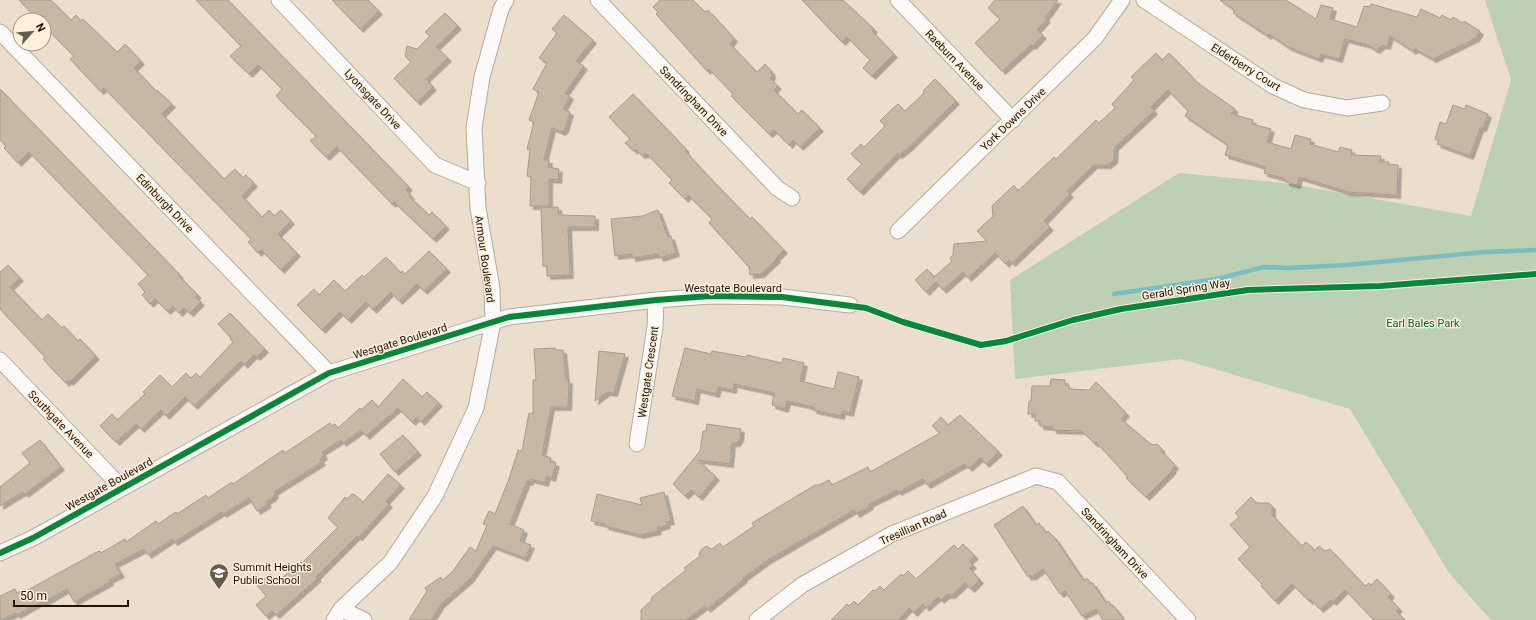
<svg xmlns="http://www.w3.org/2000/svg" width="1536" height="620" font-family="Roboto,sans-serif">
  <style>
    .green { fill: #bdd0b4 }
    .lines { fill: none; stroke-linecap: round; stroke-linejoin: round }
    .stream { stroke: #7dbebf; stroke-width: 4.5 }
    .building { fill: #c6b8a4; stroke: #a69c8f; filter: url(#shadow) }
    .minor-casing { stroke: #b4aa9d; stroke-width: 17 }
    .minor { stroke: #fcfaf8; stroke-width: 15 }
    .cycleway-casing { stroke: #feeedc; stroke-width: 8 }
    .cycleway { stroke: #00873e; stroke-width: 6 }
    .labels { text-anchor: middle; stroke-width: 3; stroke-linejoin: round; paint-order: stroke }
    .street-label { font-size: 11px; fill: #1e150a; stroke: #feeedc }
    .park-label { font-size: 11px; fill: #046a31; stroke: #feeedc }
    .poi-label { font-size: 11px; fill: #1e150a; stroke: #feeedc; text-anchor: start }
  </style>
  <defs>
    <filter id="shadow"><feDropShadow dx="3.5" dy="3.5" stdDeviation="0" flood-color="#0004"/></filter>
  </defs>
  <rect width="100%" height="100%" fill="#ebdecd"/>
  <path class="green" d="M1485 0H1536V620H1491L1449 573 1350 409 1181 359 1015 379 1010 280 1179 173 1284 183 1471 216 1511 80Z"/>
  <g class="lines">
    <path class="stream" d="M1114 294 1217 279 1264 267 1288 268 1347 265 1485 252 1536 250"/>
  </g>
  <path class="building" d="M19 0H51L71 20 76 15 81 21 83 19 117 52 125 44 141 61 134 68 156 91 157 90 172 104 162 114 224 179 235 169 243 178 246 175 254 183 242 196 262 217 269 210 274 216 281 210 291 221 278 234 297 253 281 270 261 250 258 253 248 242 251 239 104 88 100 91 70 59 74 56 44 26V20H38Z
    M196 0H228L409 187 406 190 411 196 410 197 429 215 432 212 446 226 433 239 394 202 392 204 337 147 326 157 310 141 316 136 276 96 282 89 258 65 249 74 230 56 241 46Z
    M332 0H368L379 11 360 29Z
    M660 0H693L705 12 708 10 734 38 730 44 757 72 765 64 771 71 772 76 770 78 778 86 774 90 798 114 802 110 820 128 800 147 793 140 789 145 774 130 769 134 731 96 733 94 709 69 707 71 656 14 658 12 653 7Z
    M802 0H843L874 29 872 31 894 54 872 76 863 68 870 60 847 37 842 42Z
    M995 0H1058L1045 18 1047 19 1037 30 1043 35 1033 46 1031 45 1002 71 975 43 1000 19 988 8Z
    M1220 0H1286L1316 19 1321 5 1333 8 1330 19 1357 27 1364 6 1370 7 1371 4 1417 17 1421 9 1440 18 1442 15 1451 20 1453 17 1463 23 1464 21 1480 31 1476 38 1433 59 1415 49 1413 51 1390 36 1387 46 1383 45 1376 50 1368 45 1345 39 1339 59 1321 54 1319 59 1288 47 1269 34 1268 36 1233 13 1235 10Z
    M445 13 458 26 436 47 448 58 426 79 433 87 417 102 394 78 411 62 405 56 407 46 417 49 430 36 425 32Z
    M564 15 593 40 576 61 584 66 565 93 570 96 563 109 570 112 565 129 562 132 552 128 544 160H549L548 167 559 169 558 180 549 179V206H530L531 177 527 176 530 149H527L534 122 529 120 539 92 533 89 547 63 539 58 557 33 552 29Z
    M1156 53 1162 60 1169 53 1198 83 1235 109 1231 114 1253 120 1252 124 1271 129 1267 142 1291 149 1295 135 1311 139 1310 144 1338 152 1340 147 1352 150 1351 155 1381 156 1380 162H1389L1388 164 1398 165 1397 195 1348 192 1299 177 1297 185 1286 182V179L1264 173 1266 167 1225 155 1228 145 1185 116 1188 111 1168 90 1151 107 1154 111 1115 147 1114 160 1108 165H1094L1067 191 1070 194 1044 221 1050 227 1012 263 1009 260 1006 264 995 253 968 278 963 272 943 290 936 282 926 292 915 280 927 269 934 277 952 261 950 258 953 255 954 244 987 241 977 231 993 216 992 206 1014 185 1018 191 1054 157 1056 159 1096 120 1099 123 1115 108 1112 104 1134 80 1131 77Z
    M935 79 956 101 908 148 899 155 897 154 860 192 847 179 862 164 851 154 861 144 864 147 885 126 880 121 892 109 898 104 905 111 924 93 923 91Z
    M0 89 180 275 179 276 198 295 195 297 201 302 190 313 184 308 179 313 173 306 167 311 155 299 150 304 142 295 145 292 138 284 148 275 29 152 18 163 4 148 6 146 0 140Z
    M633 94 686 149 685 151 710 178 750 219 752 217 784 250 776 258 777 259 761 274 750 275 749 267 709 223 712 219 688 195 685 199 669 183 672 180 647 154 641 155 636 149 634 151 625 143 630 139 609 117Z
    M1453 105 1465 109 1466 105 1488 114 1483 128H1480L1470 156 1437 144 1439 141 1435 139 1440 122 1446 124Z
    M558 207 559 215 595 216V227H568L570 275 547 276V266H543L541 208Z
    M658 210 668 237 671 236 676 253 660 258 658 254 632 258V254L615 256 611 219 642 216Z
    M429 251 447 269 424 291 417 284 399 301 391 292 373 310 366 302 348 320 340 312 322 330 297 305 314 289 319 295 334 280 345 291 362 275 364 277 386 257 401 273 402 271 405 274Z
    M8 265 20 278 10 287 42 320 48 314 62 328 64 326 78 341 80 339 96 356 70 382 68 380 66 383 58 375 43 359 45 357 0 309V272Z
    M230 313 265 349 257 357 254 355 244 365 241 361 194 406 185 397 166 416 161 410 141 429 136 424 116 442 100 426 112 414 117 420 145 394 143 392 160 375 172 387 186 373 191 378 196 373 200 377 233 342 230 339 231 338 218 324Z
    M555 348 556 350H563L566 380H569L568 407H551L542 455 551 458 550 462 556 463 552 478 547 476 545 483 530 479V482L527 481 510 524 524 530 520 541 531 545 525 558 493 546 470 579 441 604 431 620H409L427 591 425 588 441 577 443 580 453 571 470 547 476 551 487 525 483 524 489 511 495 514 509 479 518 450 522 451 529 413 533 414V380H536L534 349Z
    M685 348 711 354 712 351 746 357 747 355 782 363 783 358 804 363 800 381 834 389 838 372 859 377 850 413 842 411 841 416 813 410 814 407 787 401 785 409 772 405 774 393 734 384 733 390 718 387 716 394 697 389 695 401 672 396Z
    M599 351 625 354 614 393 607 392 595 401Z
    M403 379 422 397 427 392 439 403 421 422 417 417 412 422 398 408 366 436 361 430 343 443 341 440 322 452 324 456 320 459 322 462 274 492 275 494 273 497 266 502 268 504 257 511 249 498 223 514 222 512 174 542 172 539 148 555 144 549 115 564 121 574 109 580 110 582 74 602 67 589 43 603 42 601 17 615 16 613 0 620V596L15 589 17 593 25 589 26 591 95 553 100 551 101 553 125 539 126 542 156 521 158 524 176 512 177 514 206 495 208 498 232 482 233 484 283 450 285 453 330 423 332 426 335 424 338 428 360 408 361 410 372 400 378 407Z
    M1051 379 1065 380V385H1069V389L1089 390 1096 382 1126 413 1121 419 1152 445 1157 444 1161 448 1162 452 1175 465 1172 469 1173 470 1146 497 1126 478 1128 477 1096 442 1095 444 1082 431 1053 430V427L1040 426V421H1035V414H1028L1029 401H1031L1032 386H1050Z
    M960 415 999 452 986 464 980 458 969 468 964 464 927 485 923 479 898 492 897 490 869 504 870 506 856 514 854 510 768 560 743 578 744 579 707 609 705 606 686 620H641V610L652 600 651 598 686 570 684 568 700 556 699 554 701 550 706 546 712 549 720 543 723 547 754 526 752 523 815 485H819L829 480 832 485 868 467 870 472 940 433 932 426 941 417 948 425Z
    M707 424 741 429 740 438 737 443H732L730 464 698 460 716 477 699 497 691 490 685 496 673 484 700 451 703 431H706Z
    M403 435 418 452 395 472 380 454Z
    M40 440 61 467 25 494 23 492 0 506V487L30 463 22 453Z
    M388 474 401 485 386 501 389 504 359 537 357 536 316 577 318 578 276 615 272 611 266 616 256 605 266 596 257 585 270 574 277 582 301 562 302 563 338 527 328 518 345 497 347 499 352 494 355 495 363 502Z
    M664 492 671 521 666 522 667 525 657 528 658 531 640 535 605 526V524L591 521 597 494 642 505 640 498Z
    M1251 497 1257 503H1269L1272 506V515L1302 546 1306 542 1315 550 1319 546 1325 551 1330 549 1365 586 1369 583 1371 585 1377 579 1391 594 1388 597 1399 608 1396 611 1405 620H1374L1345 590 1333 602 1331 600 1320 609 1310 599 1309 601 1292 584 1275 601 1261 586 1262 584 1238 559 1250 547 1230 525 1239 517 1235 513Z
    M1023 506 1036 525 1039 523 1046 533 1048 531 1055 538 1084 581 1087 578 1091 584 1093 583 1106 603 1109 601 1112 607 1114 606 1124 620H1103L1096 609 1082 616 1065 591 1060 594 1043 569 1032 577 1031 575 1028 577 994 525Z
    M963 544 975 556 969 561 973 565 969 568 980 580 971 589 965 583 952 595H946L941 600 938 597 926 608 923 604 914 613 909 608 898 620H831L847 604 849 606 854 601 858 605 873 590 875 591 880 586 884 590 901 574 903 576 908 571 916 579 954 545 958 549Z"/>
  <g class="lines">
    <defs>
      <path id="minor" d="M279 0 435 165 478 183
        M598 0 777 188 792 198
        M898 0 1013 120
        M1144 0 1273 86 1304 100 1347 108 1382 103
        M0 32 329 373
        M898 231 1095 38 1122 0
        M0 360 122 488
        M637 444 655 327 656 300
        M0 553 33 538 329 373 493 322 509 317 656 300 710 296 782 297 850 305
        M341 609 364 620
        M334 620 341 609 390 563 435 496 476 408 493 322 492 288 478 208 474 128 482 77 501 9 506 0
        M757 620 802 585 892 534 1036 476 1058 482 1188 620"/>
    </defs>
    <use href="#minor" class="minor-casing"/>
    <use href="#minor" class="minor"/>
    <defs>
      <path id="cycleway" d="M0 553 33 538 329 373 509 317 656 300 710 296 782 297 866 308 903 322 981 345 1006 341 1073 320 1121 309 1248 290 1380 286 1536 274"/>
    </defs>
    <use href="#cycleway" class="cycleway-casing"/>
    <use href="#cycleway" class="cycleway"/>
  </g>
  <defs>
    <symbol id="school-pin" viewBox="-11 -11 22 30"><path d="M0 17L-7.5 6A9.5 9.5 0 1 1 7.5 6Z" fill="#665b4e" stroke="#feeedc"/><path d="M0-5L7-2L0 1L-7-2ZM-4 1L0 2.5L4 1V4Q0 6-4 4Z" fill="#fff"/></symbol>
  </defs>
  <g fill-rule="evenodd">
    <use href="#school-pin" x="208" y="562" width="22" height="30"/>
  </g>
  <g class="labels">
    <g class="street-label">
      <text transform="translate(955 60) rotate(46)" y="4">Raeburn Avenue</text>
      <text transform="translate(1246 67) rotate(32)" y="4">Elderberry Court</text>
      <text transform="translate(373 99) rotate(47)" y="4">Lyonsgate Drive</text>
      <text transform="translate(694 101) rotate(46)" y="4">Sandringham Drive</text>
      <text transform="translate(1013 119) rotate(-44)" y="4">York Downs Drive</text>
      <text transform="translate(165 203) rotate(46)" y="4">Edinburgh Drive</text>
      <text transform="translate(485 259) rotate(82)" y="4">Armour Boulevard</text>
      <text x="733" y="292">Westgate Boulevard</text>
      <text transform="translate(1186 289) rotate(-9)" y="4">Gerald Spring Way</text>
      <text transform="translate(400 341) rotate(-17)" y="4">Westgate Boulevard</text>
      <text transform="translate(648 372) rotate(-82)" y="4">Westgate Crescent</text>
      <text transform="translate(61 424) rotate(46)" y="4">Southgate Avenue</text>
      <text transform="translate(109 484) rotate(-29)" y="4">Westgate Boulevard</text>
      <text transform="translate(913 527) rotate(-24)" y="4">Tresillian Road</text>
      <text transform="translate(1115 543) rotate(47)" y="4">Sandringham Drive</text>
    </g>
    <g class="park-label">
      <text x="1423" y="327">Earl Bales Park</text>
    </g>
    <g class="poi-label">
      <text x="233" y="571">Summit Heights<tspan x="233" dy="13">Public School</tspan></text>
    </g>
  </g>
  <g transform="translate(32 32) rotate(63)"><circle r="19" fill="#feeedc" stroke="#a49788"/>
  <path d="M0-3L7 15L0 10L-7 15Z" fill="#665b4e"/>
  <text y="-6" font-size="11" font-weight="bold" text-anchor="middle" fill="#1e150a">N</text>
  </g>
  <path d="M14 600v6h114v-6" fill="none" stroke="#1e150a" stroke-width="2"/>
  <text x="20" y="600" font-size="12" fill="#1e150a" stroke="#feeedc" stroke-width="3" paint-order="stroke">50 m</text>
</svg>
